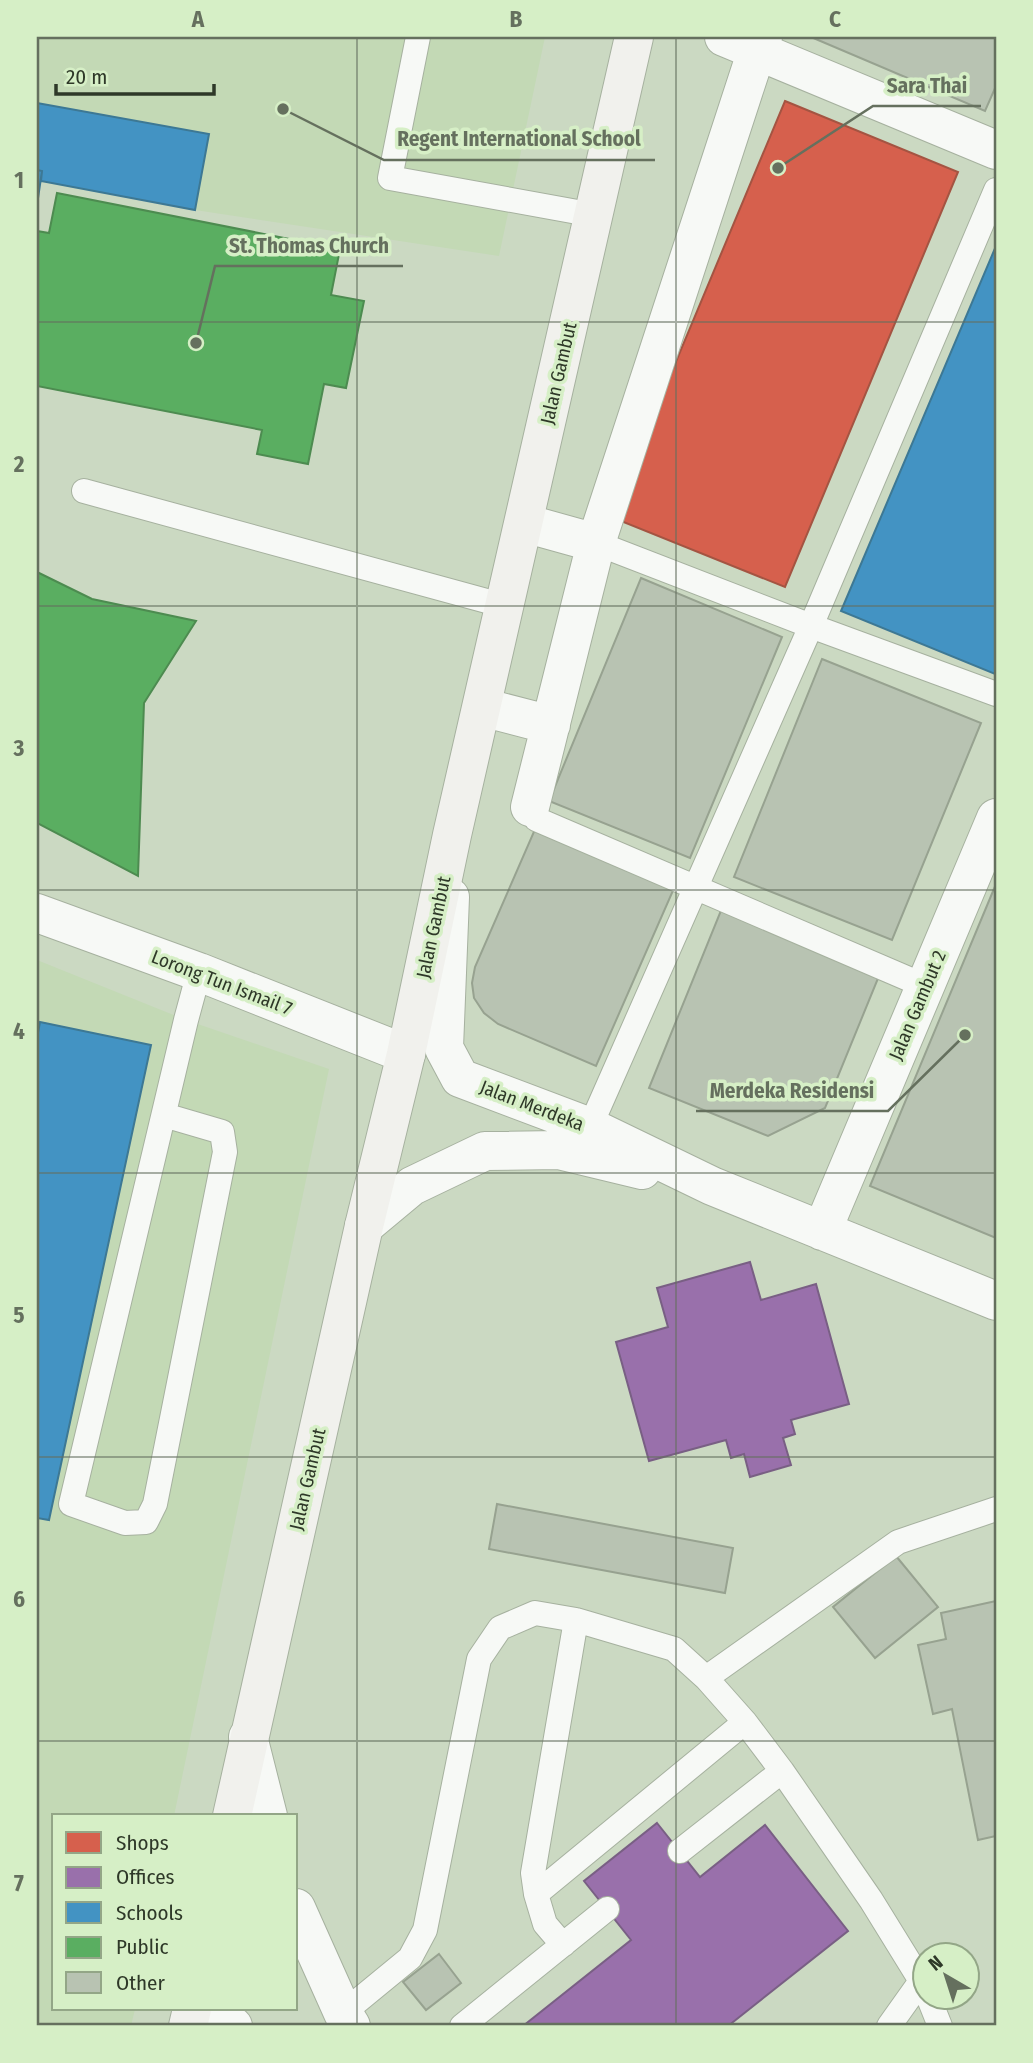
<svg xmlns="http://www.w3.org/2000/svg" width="1033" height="2063" font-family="'Fira Sans Condensed',sans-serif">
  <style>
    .built { fill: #c3d9b5 }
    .shops { fill: #d6604d; stroke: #a45442; stroke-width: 2 }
    .offices { fill: #9970ab; stroke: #795f84; stroke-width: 2 }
    .schools { fill: #4393c3; stroke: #3d7894; stroke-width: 2 }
    .public { fill: #5aae61; stroke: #4d8b50; stroke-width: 2 }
    .building { fill: #b8c3b2; stroke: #97a290; stroke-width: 2 }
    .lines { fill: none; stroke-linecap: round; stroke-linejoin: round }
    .lane-casing { stroke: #a6b19f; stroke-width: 26 }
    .street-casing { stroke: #a6b19f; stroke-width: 40 }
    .secondary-casing { stroke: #a6b19f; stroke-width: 40 }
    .lane { stroke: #f7f9f6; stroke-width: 24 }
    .street { stroke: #f7f9f6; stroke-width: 38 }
    .secondary { stroke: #f1f1ed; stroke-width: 38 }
    .grid { fill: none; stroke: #65705e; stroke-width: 2; stroke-opacity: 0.55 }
    .labels { text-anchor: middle; stroke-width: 7; stroke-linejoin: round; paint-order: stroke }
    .street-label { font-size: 19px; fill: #2e3828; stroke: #d6efc6 }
    .leader { fill: none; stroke: #65705e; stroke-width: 2.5 }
    .callout-dot { fill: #65705e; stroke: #d6efc6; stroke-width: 2.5 }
    .callout-label { font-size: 21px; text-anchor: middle; font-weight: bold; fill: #65705e; stroke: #d6efc6; stroke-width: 7; stroke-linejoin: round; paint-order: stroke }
    .neatline { fill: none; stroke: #65705e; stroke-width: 2.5 }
    .grid-label { font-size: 23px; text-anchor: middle; font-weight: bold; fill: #65705e }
  </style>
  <rect width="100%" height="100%" fill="#cbd9c2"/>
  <path class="built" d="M37 37H545L499 256 195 210 41 182 37 205Z
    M37 960 186 1020 329 1069 174 1816H54V2009H135L131 2026H37Z"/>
  <path class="shops" d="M785 101 958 172 785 587 611 517Z"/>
  <path class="offices" d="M750 1262 761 1300 816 1284 849 1404 791 1420 795 1434 783 1438 791 1465 750 1477 744 1454 731 1458 726 1440 649 1461 616 1342 668 1327 657 1288Z
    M657 1823 700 1877 765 1825 848 1931 728 2026H523L631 1940 584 1881Z"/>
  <path class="schools" d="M37 103 209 134 195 210 41 181 42 171 37 170Z
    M37 170 42 171 37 205Z
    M996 246V670L995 674 841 611Z
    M40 1022 151 1045 49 1520 37 1518V1038Z"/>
  <path class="public" d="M57 193 340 249 331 295 364 301 346 388 324 384 308 464 257 454 262 430 37 386V231L49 233Z
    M37 572 92 599 196 621 144 703 138 876 37 823Z"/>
  <path class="building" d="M811 37H996V86L985 111Z
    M641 578 782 637 690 858 549 801Z
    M822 659 981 723 892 940 734 877Z
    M536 827 675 886 596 1066 498 1024 484 1013 474 998 472 983 475 967Z
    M996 884V1238L870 1186Z
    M722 908 881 971 825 1108 768 1136 649 1088Z
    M497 1504 733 1548 725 1593 489 1549Z
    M896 1556 938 1607 875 1658 833 1607Z
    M996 1601V1836L978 1840 952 1709 933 1714 918 1645 946 1639 941 1613Z
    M439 1954 461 1983 426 2010 403 1982Z"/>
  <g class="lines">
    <defs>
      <path id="lane" d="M418 37 390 178 594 215
        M84 491 505 606
        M596 543 811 626 996 694
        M530 807 536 819 925 986
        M164 1115 222 1132 225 1152 155 1504 146 1522 125 1523 71 1504 186 1020 199 972
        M590 1127 811 626 996 190
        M706 1678 898 1542 996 1509
        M680 1851 782 1771
        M536 1894 533 1873 576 1620
        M563 1945 545 1924 536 1894 745 1722
        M928 1996 940 2026
        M343 2013 410 1958 425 1930 479 1659 500 1628 535 1613 576 1620 674 1649 706 1678 745 1722 782 1771 871 1900 921 1981 889 2026
        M462 2026 607 1909"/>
      <path id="street" d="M724 37 996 150
        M524 523 596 543
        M482 707 551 725
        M530 807 596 543 757 50 763 37
        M450 897 444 1048 460 1078 590 1127 712 1186 996 1301
        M37 913 199 972 406 1054
        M364 1226 412 1186 485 1151 559 1150 642 1170
        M822 1231 996 818
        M248 1737 268 1816
        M296 1908 343 2013 351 2026
        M206 2009 233 2026"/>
      <path id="secondary" d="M232 1816 364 1226 406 1054 452 835 634 37
        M188 2026 192 2009"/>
    </defs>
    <use href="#lane" class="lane-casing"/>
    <use href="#street" class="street-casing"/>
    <use href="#secondary" class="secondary-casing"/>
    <use href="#lane" class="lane"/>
    <use href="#street" class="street"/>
    <use href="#secondary" class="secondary"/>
  </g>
  <path class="grid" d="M357 37V2026M676 37V2026M37 322H996M37 606H996M37 890H996M37 1173H996M37 1457H996M37 1741H996"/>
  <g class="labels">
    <g class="street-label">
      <text transform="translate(558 373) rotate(-77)" y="7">Jalan Gambut</text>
      <text transform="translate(433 927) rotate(-78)" y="7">Jalan Gambut</text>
      <text transform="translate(222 982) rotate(21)" y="7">Lorong Tun Ismail 7</text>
      <text transform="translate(917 1005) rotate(-67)" y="7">Jalan Gambut 2</text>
      <text transform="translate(532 1105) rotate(21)" y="7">Jalan Merdeka</text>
      <text transform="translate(307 1479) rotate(-77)" y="7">Jalan Gambut</text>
    </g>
  </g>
  <path class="leader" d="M778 168L873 106H981M283 109L384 160H655M196 343L215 266H403M965 1035L888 1111H696"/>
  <g class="callout-dot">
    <circle cx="778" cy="168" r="7"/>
    <circle cx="283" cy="109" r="7"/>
    <circle cx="196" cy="343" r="7"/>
    <circle cx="965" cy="1035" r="7"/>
  </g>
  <g class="callout-label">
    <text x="927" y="93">Sara Thai</text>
    <text x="519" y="146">Regent International School</text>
    <text x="309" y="253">St. Thomas Church</text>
    <text x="792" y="1098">Merdeka Residensi</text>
  </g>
  <rect width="1033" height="2063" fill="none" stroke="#d6efc6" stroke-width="77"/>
  <rect x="52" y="1814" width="245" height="196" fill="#d6efc6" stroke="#93a687" stroke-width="2"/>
  <rect x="66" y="1832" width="35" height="21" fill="#d6604d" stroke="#93a687" stroke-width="2"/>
  <text x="116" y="1850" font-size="21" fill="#2e3828">Shops</text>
  <rect x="66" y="1867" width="35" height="21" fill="#9970ab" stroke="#93a687" stroke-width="2"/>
  <text x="116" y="1884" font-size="21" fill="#2e3828">Offices</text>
  <rect x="66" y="1902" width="35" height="21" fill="#4393c3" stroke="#93a687" stroke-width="2"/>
  <text x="116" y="1920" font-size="21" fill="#2e3828">Schools</text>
  <rect x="66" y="1937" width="35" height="21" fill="#5aae61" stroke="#93a687" stroke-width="2"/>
  <text x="116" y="1954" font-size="21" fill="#2e3828">Public</text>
  <rect x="66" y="1972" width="35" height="21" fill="#b8c3b2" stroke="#93a687" stroke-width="2"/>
  <text x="116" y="1990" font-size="21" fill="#2e3828">Other</text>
  <g transform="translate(946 1976) rotate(321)"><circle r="33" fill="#d6efc6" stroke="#93a687" stroke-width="2"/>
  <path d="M0-5L12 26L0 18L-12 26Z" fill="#65705e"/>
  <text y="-10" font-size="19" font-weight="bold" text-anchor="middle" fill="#2e3828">N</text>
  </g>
  <path d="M56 84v10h158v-10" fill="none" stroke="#2e3828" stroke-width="3.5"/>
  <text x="66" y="84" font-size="21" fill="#2e3828" stroke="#d6efc6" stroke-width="5" paint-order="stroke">20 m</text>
  <rect x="38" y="38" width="957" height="1986" class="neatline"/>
  <g class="grid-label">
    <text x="198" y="27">A</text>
    <text x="516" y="27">B</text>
    <text x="835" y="27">C</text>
    <text x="19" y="188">1</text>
    <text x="19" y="472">2</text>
    <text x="19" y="756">3</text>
    <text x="19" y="1039">4</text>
    <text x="19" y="1323">5</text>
    <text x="19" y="1607">6</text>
    <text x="19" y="1891">7</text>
  </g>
</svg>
